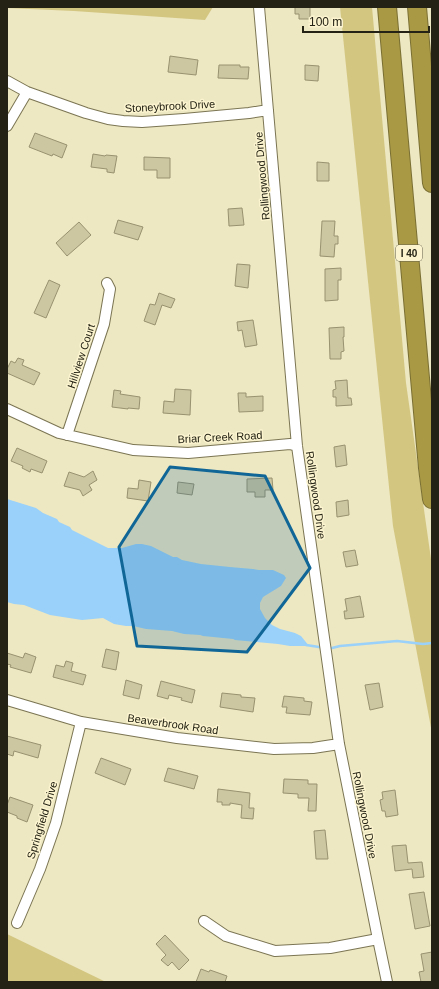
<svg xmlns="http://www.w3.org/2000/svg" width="439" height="989" font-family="Helvetica,sans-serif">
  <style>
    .green { fill: #d3c681 }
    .water { fill: #99d1fa }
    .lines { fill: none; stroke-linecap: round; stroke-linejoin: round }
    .stream { stroke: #99d1fa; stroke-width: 2.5 }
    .building { fill: #ccc6a1; stroke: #999270 }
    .street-casing { stroke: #7b7553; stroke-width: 12 }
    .highway-casing { stroke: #7a6f33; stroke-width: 20 }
    .street { stroke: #fff; stroke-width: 10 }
    .highway { stroke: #a99944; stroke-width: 18 }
    .marked { fill: #106696; fill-opacity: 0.2; stroke: #106696; stroke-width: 3; stroke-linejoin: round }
    .labels { text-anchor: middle; stroke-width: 3; stroke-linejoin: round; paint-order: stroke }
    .shield { fill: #fbf4cf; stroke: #64614c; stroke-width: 1 }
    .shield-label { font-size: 10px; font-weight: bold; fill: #242214 }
    .street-label { font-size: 11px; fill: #242214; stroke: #fbf4cf }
  </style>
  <rect width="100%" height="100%" fill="#ede7c2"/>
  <path class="green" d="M7 7H213L205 20 74 11 7 8Z
    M340 7H372L406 383 432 566V733L393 526Z
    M7 934 106 982H7Z"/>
  <path class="water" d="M7 499 36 508 43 513 57 519 59 522 70 527 72 530 108 548H122L136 544H142L151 546 173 557H177L182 560 201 564 230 567 253 569 259 570H273L284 575 286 578 281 586 263 597 260 603V609L265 618 272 625 280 629 295 633 301 636 309 646H290L278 644 235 640 233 639 203 636 200 635 184 634 172 631 146 629 133 626H126L114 624 103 618 82 620 50 615 24 605 14 604 7 602Z"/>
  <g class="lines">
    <path class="stream" d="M306 645 319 647
      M332 648 340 646 397 641 423 644 432 643"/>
  </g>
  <path class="building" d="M295 7H310V19H299V14H295Z
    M170 56 198 60 196 75 168 72Z
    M219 65H240V67H249L248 79 218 78Z
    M305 65 319 66 318 81 305 80Z
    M35 133 67 145 62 158 53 154 52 156 29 147Z
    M93 154 105 156 106 155 117 156 114 173 107 172V169L91 167Z
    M144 157 170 158V178H157V170H144Z
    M317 162 329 163V181H317Z
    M242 208 244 225 229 226 228 209Z
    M118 220 143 227 138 240 114 233Z
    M322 221H335L334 236H338V244H335L334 257 320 256Z
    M79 222 91 235 67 256 56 243Z
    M237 264 250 265 248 288 235 286Z
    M341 268V280H338V300L325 301V269Z
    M49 280 60 285 46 318 34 313Z
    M159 293 175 299 171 308 162 305 155 325 144 321 150 304 155 305Z
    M253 320 257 345 245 347 242 330 238 331 237 322Z
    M344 327V337H343L344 351 341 352V359H330L329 328Z
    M18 358 24 360 22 365 40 373 34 385 7 373V369L11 361 15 363Z
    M347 380 348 398H351L352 405 336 406V397H333V390L336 389 335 381Z
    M175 389 191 390 190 415 163 413 164 401 174 402Z
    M114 390 121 391 120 394 140 397 139 409 128 408V409L112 407Z
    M238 393H246V397L263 396V411L239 412Z
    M345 445 347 465 336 467 334 447Z
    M17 448 47 461 42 473 31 469 30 472 22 468 23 466 11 461Z
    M93 471 97 480 89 485 92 490 83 496 80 490 64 486 69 472 84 477Z
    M272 478 273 490H265V497H255V492H247V479Z
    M139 480 151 482 148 501 127 498 128 488 138 489Z
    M178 482 194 484 192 495 177 493Z
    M348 500 349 515 337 517 336 502Z
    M355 550 358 565 346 567 343 552Z
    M360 596 364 617 345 619 344 611H347L345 599Z
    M106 649 119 652 116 670 102 667Z
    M7 653 23 658 25 653 36 657 31 673 10 667 11 665 7 664Z
    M66 661 73 663 71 671 86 675 83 685 53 677 56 665 64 667Z
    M126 680 142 685 139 699 123 695Z
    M161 681 195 690 192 703 181 700 182 698 169 695 168 699 157 696Z
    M379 683 383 707 370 710 365 685Z
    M222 693 241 695V697L255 698 253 712 220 707Z
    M284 696 304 698V701L312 702 310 715 286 713 287 707H282Z
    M7 736 41 745 38 758 14 751 13 756 7 754Z
    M101 758 131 769 125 785 95 773Z
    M168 768 198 776 194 789 164 781Z
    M284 779 308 780V784H317L316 811H308L309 798H298V794L283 793Z
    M218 789 250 793 249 808H254L253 819 241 818 242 805 230 803V805H222V802H217Z
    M395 790 398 815 386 817 385 811H382L380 800 383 799 382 792Z
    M10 797 33 805 27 822 17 818V816L7 812V805Z
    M325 830 328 859H316L314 831Z
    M406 845 408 863 422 862 424 877 413 878 412 869 395 871 392 846Z
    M424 892 430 926 415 929 409 894Z
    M165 935 189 960 179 970 172 962 168 966 161 960 166 955 156 944Z
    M432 952V982H421L419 972 424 971 421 954Z
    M201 969 209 972 210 970 227 976 225 982H196Z"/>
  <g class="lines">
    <defs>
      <path id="street" d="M259 7 297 446 339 744 378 939 387 982
        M7 81 27 92 86 113 108 119 123 121 142 122 184 119 249 113 268 110
        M7 126 27 92
        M7 409 59 433 133 450 188 453 290 444 297 446
        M67 435 104 324 110 289 107 283
        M7 700 81 722 177 738 274 749 313 748 339 744
        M204 921 226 936 275 951 330 948 378 939
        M17 923 40 869 56 823 81 722"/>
      <path id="highway" d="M387 7 428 468 432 499
        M417 7 432 183"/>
    </defs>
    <use href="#street" class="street-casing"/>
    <use href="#highway" class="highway-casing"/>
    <use href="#street" class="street"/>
    <use href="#highway" class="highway"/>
  </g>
  <path class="marked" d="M170 467 265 476 310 568 247 652 137 646 119 547Z"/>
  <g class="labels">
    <rect class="shield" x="396" y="245" width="26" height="16" rx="3"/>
    <g class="shield-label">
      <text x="409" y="257">I 40</text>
    </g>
    <g class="street-label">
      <text transform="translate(170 106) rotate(-3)" y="4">Stoneybrook Drive</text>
      <text transform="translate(262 176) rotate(-95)" y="4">Rollingwood Drive</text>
      <text transform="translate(81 356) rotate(-72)" y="4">Hillview Court</text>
      <text transform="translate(220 437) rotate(-3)" y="4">Briar Creek Road</text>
      <text transform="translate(316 495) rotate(82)" y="4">Rollingwood Drive</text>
      <text transform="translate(173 724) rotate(8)" y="4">Beaverbrook Road</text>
      <text transform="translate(365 815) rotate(79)" y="4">Rollingwood Drive</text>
      <text transform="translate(42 820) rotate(-73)" y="4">Springfield Drive</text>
    </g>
  </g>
  <rect width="439" height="989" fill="none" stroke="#242214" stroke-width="16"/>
  <path d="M303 26v6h126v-6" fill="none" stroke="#242214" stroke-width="2"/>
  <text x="309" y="26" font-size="12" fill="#242214" stroke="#fbf4cf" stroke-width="3" paint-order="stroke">100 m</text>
</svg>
